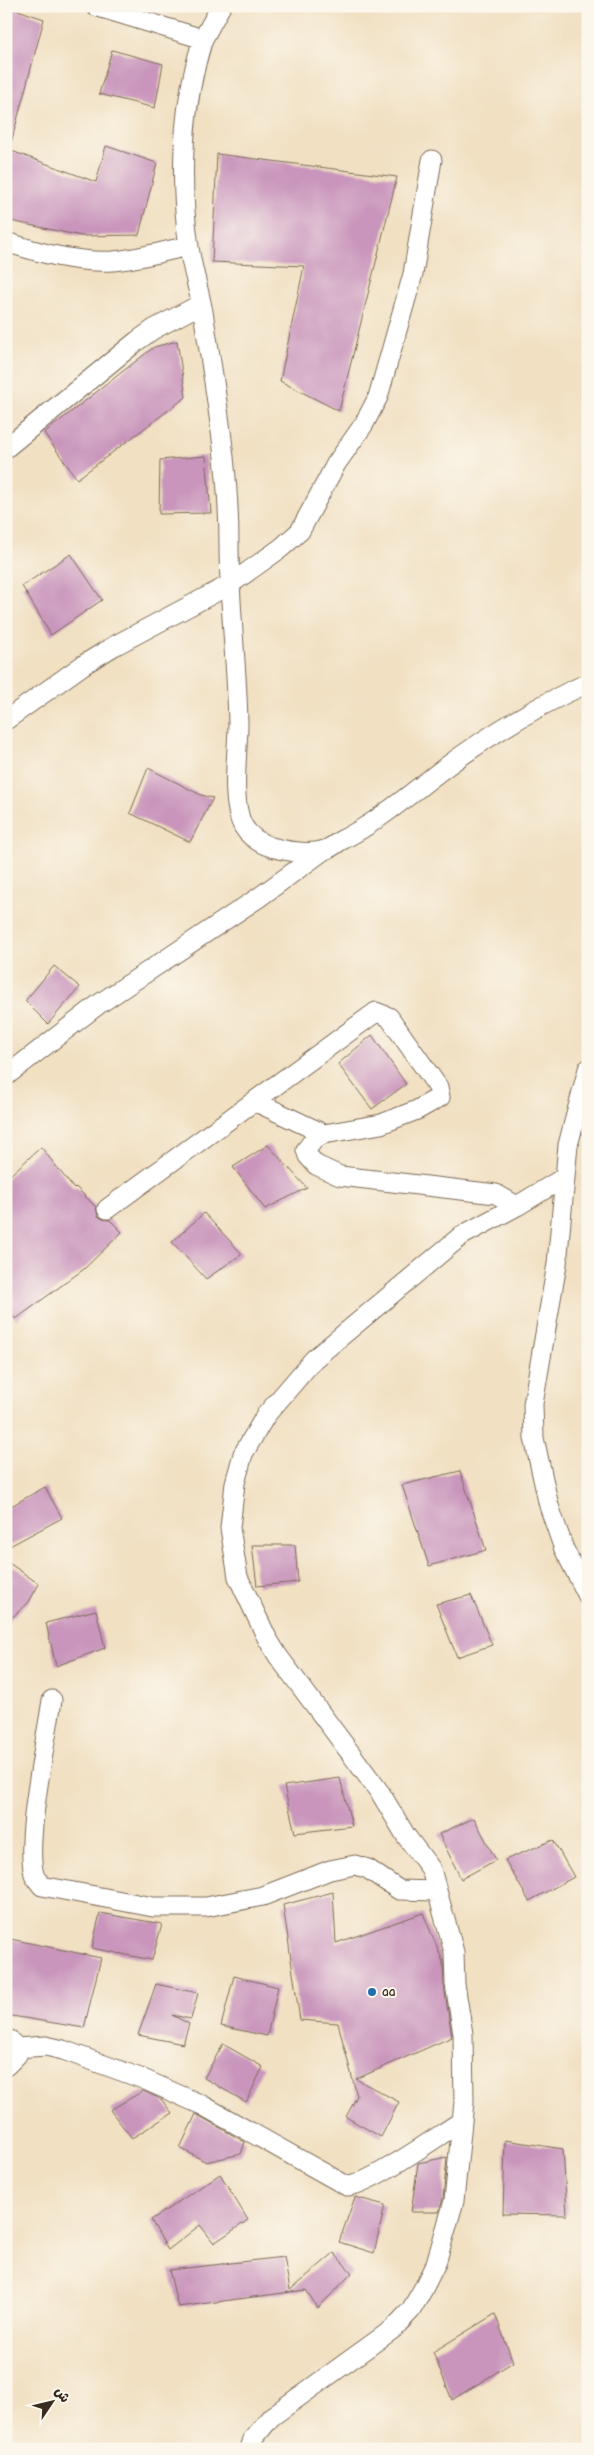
<svg xmlns="http://www.w3.org/2000/svg" width="594" height="2455" font-family="'Balsamiq Sans','Playpen Sans Arabic',sans-serif">
  <style>
    .building { fill: #c995bc }
    .lines { fill: none; stroke-linecap: round; stroke-linejoin: round }
    .minor-casing { stroke: #7b6a57; stroke-width: 21 }
    .minor { stroke: #fff; stroke-width: 19 }
    .poi-dot { fill: #1f6fb2; stroke: #fbf7ec; stroke-width: 2 }
    .labels { text-anchor: middle; stroke-width: 4; stroke-linejoin: round; paint-order: stroke }
    .poi-label { font-size: 12px; fill: #3b2a1e; stroke: #fbf7ec; text-anchor: start }
  </style>
  <rect width="100%" height="100%" fill="#fbf7ec"/>
  <filter id="ink" filterUnits="userSpaceOnUse"><feTurbulence type="fractalNoise" baseFrequency=".02" numOctaves="2"/><feDisplacementMap in="SourceGraphic" scale="10" xChannelSelector="R" yChannelSelector="G"/><feConvolveMatrix kernelMatrix="1 2 1 2 8 2 1 2 1" color-interpolation-filters="sRGB"/></filter>
  <filter id="wash" filterUnits="userSpaceOnUse"><feTurbulence type="fractalNoise" baseFrequency=".0096" numOctaves="4" result="noise"/><feDisplacementMap in="SourceGraphic" scale="20" xChannelSelector="R" yChannelSelector="G"/><feGaussianBlur stdDeviation="1.12" result="paint"/><feColorMatrix in="noise" values="0 0 0 0 0 0 0 0 0 0 0 0 0 0 0 0 0 1.4 0 .05"/><feComposite in="paint" operator="in"/></filter>
  <g filter="url(#wash)">
    <rect width="100%" height="100%" fill="#f1e0c2"/>
    <g id="blocks">
      <path class="building" d="M6 6 44 19 11 143 6 142Z
        M112 50 163 64 155 108 99 94Z
        M106 146 157 163 139 235 81 236 6 220V149L96 182Z
        M217 154 397 177 339 411 280 381 304 266 212 262Z
        M177 341 186 397 77 479 44 433 154 347Z
        M206 456 211 513 159 514 160 460Z
        M71 554 102 600 51 635 22 586Z
        M148 768 201 795 213 798 190 842 130 813Z
        M54 966 80 987 48 1024 25 1001Z
        M372 1035 406 1084 372 1109 338 1064Z
        M268 1145 307 1188 265 1209 233 1167Z
        M41 1147 74 1189 76 1187 96 1207 98 1216 103 1219 110 1220 122 1232 84 1269 16 1319 6 1310V1179Z
        M204 1213 242 1254 206 1279 172 1242Z
        M460 1471 486 1550 429 1566 402 1485Z
        M45 1487 62 1518 6 1548V1509Z
        M252 1545H295L298 1582 257 1586Z
        M6 1561 39 1584 29 1602 6 1623Z
        M471 1595 492 1645 457 1657 436 1604Z
        M96 1610 105 1648 56 1666 46 1623Z
        M340 1778 352 1826 295 1833 284 1786Z
        M474 1818 496 1860 461 1879 439 1834Z
        M553 1840 574 1877 529 1901 505 1860Z
        M333 1892 336 1943 423 1913 443 1962 444 1986 452 2037 356 2079 399 2102 381 2137 346 2117 357 2096 338 2023 300 2020 283 1905Z
        M100 1913 162 1924 152 1960 92 1948Z
        M6 1938 101 1958 84 2028 6 2015Z
        M234 1976 278 1987 267 2036 221 2026Z
        M156 1984 198 1993 191 2019 172 2015 189 2024 183 2044 138 2035Z
        M223 2044 263 2067 246 2102 204 2078Z
        M143 2091 161 2099 172 2113 132 2138 110 2110Z
        M196 2114 245 2142 241 2154 206 2162 180 2148Z
        M505 2140 563 2149 567 2215 503 2214Z
        M447 2157 443 2199 439 2212H411L418 2163Z
        M220 2174 248 2220 214 2243 200 2225 168 2250 151 2220Z
        M355 2197 385 2205 374 2253 339 2242Z
        M334 2253 352 2273 318 2308 306 2290 178 2307 169 2270 284 2257 290 2290Z
        M495 2314 513 2362 452 2400 433 2352Z"/>
    </g>
  </g>
  <g filter="url(#ink)">
    <use href="#blocks" fill-opacity="0" stroke="#7b6a57" stroke-width="1"/>
    <g class="lines">
      <defs>
        <path id="minor" d="M95 6 203 39C182 104 179 179 189 247 192 269 199 290 203 312 215 388 229 466 229 544 229 604 237 664 238 724 238 752 230 801 243 826 249 836 259 843 271 847 286 851 309 855 325 850 330 848 336 844 340 841 378 822 410 794 443 769 489 735 536 706 588 683
          M203 39 221 6
          M6 242C40 253 77 263 113 261 138 259 164 251 189 246
          M6 448 137 341 154 329 201 304
          M6 720 83 665 114 646 229 585 281 548 300 531 336 464 364 424 378 397 413 274 432 160
          M588 1069 568 1145 557 1264 533 1404 534 1438 549 1506 564 1549 588 1596
          M6 1076 99 1004 258 898 324 850
          M256 1102 324 1134
          M107 1209 376 1012 389 1017 438 1087 440 1097 417 1110 381 1124 324 1134 315 1138 306 1150 308 1156 316 1165 340 1176 496 1194 517 1206 565 1177
          M52 1700C47 1736 23 1847 35 1877 37 1880 40 1883 42 1886L153 1907H206L263 1896 330 1870 355 1865 368 1869 399 1890 437 1891
          M16 2048 46 2046 63 2050 143 2079 202 2105 347 2186C368 2186 439 2135 462 2121
          M6 2066 17 2055 16 2048 10 2040
          M250 2449 253 2439 271 2417 393 2329 411 2310 422 2291 436 2263 454 2201 464 2102 463 2034 455 1984 454 1952 431 1869 406 1836 381 1794 278 1656 267 1638 238 1577 230 1528 235 1483 243 1454 266 1415 314 1359 461 1236 517 1206"/>
      </defs>
      <use href="#minor" class="minor-casing"/>
      <use href="#minor" class="minor"/>
    </g>
  </g>
  <circle class="poi-dot" cx="372" cy="1992" r="5"/>
  <g class="labels">
    <g class="poi-label">
      <text x="382" y="1996">aa</text>
    </g>
  </g>
  <rect width="594" height="2455" fill="none" stroke="#fbf7ec" stroke-width="25"/>
  <g transform="translate(52 2402) rotate(55)" stroke="#fbf7ec" stroke-width="4" paint-order="stroke">
  <path d="M0-4L9 19L0 12L-9 19Z" fill="#3b2a1e"/>
  <text y="-8" font-size="14" font-weight="bold" text-anchor="middle" fill="#3b2a1e">ش</text>
  </g>
</svg>
